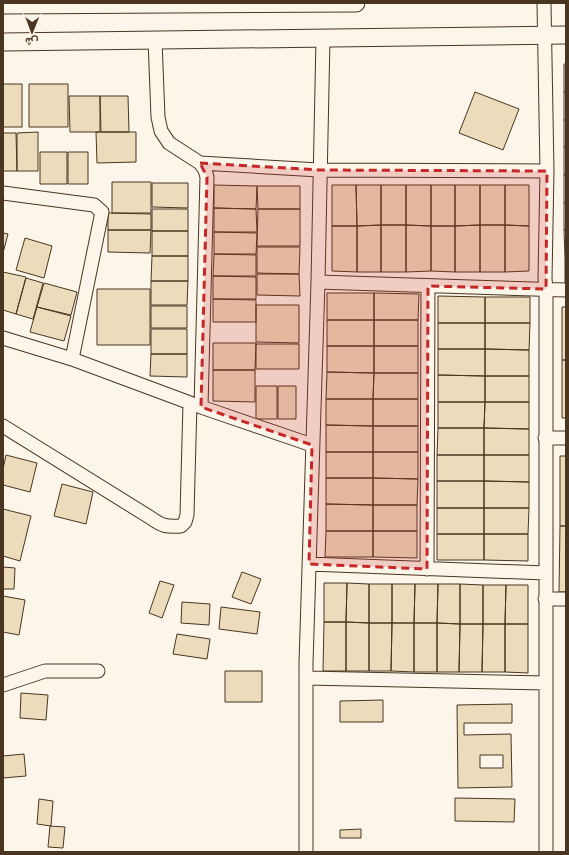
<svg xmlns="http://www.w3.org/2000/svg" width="569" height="855" font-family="Roboto,Vazirmatn,sans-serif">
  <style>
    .building { fill: #ecdcbc; stroke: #4a3520; fill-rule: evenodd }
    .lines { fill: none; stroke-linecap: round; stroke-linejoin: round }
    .minor-casing { stroke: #4a3520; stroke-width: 15 }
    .tertiary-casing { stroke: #4a3520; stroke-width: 19 }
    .minor { stroke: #fbf6e9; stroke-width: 13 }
    .tertiary { stroke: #fbf6e9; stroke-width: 17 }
    .marked { fill: #c62828; fill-opacity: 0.2; stroke: #c62828; stroke-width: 3; stroke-dasharray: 8 5; stroke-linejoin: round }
  </style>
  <rect width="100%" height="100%" fill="#fbf6e9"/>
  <path class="building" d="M564 64H566V92H564Z
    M3 84H22V127H3Z
    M29 84H68V127H29Z
    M475 92 519 109 503 150 459 133Z
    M564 92H566V120H564Z
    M69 96H100V132H70Z
    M100 96H128L129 132H101Z
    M564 120H566V147H564Z
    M38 132V171H17V133Z
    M96 132H136V162L97 163Z
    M3 133H16L17 171H3Z
    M564 147H566V175H564Z
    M40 152H67V184H40Z
    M68 152H88V184H68Z
    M564 175H566V203H564Z
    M112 182H151V213H112Z
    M152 183H188V208L152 207Z
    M214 185 257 186 256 209 214 208Z
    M332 185H356L357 226H332Z
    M356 185H381V225L357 226Z
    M381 185H406V225H381Z
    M406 185H431V226L406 225Z
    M431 185H455V226H431Z
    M455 185H480V225L455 226Z
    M480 185H505V225H480Z
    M505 185H529V226L505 225Z
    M257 186H300V209H258Z
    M564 203H566V230H564Z
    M214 208 256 209 257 232H214Z
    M152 209H188V231H152Z
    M258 209H300V246H257Z
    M108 213 151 214V230H108Z
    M381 225H406V272H381Z
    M381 225V272H357V226Z
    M406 225 431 226V271L406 272Z
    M480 225H505V272H480Z
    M480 225V272H455V226Z
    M505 225 529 226V271L505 272Z
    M332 226H357V272L332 271Z
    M431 226H455V272L431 271Z
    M108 230H151L150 253 108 252Z
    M564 230H566V258H565Z
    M152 231H188V256H152Z
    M214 232 257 233 256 254H214Z
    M3 233 8 234 3 253Z
    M25 238 52 246 44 278 16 270Z
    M257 247H300L299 274 257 273Z
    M214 254 256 255V276H213Z
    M152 256H188V281H151Z
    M565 258H566V286H565Z
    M3 272 26 277 16 314 3 310Z
    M257 274H299L300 296 257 295Z
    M213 276 256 277V299H213Z
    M26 278 43 283 33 319 16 314Z
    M151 281H188L187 305H151Z
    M44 283 77 292 71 315 37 307Z
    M97 289H150V345H97Z
    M327 293H374V320H327Z
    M374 293 419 294 418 320H374Z
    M438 296 485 297V323H438Z
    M485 297H530V323H485Z
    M213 299 256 300V322H213Z
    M256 305H299V343L256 342Z
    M151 306H187V328H151Z
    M37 307 71 316 64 341 30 332Z
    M562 307H566V360H562Z
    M327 320H374V346H327Z
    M374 320H418V346H374Z
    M438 323H485V349H438Z
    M485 323H530L529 350 485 349Z
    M151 329H187V354H151Z
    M213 343H256L255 370H213Z
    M256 344H299V369H256Z
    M327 346H374V373L327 372Z
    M374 346H418V373H374Z
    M438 349H485V376L438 375Z
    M485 349 529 350V376H485Z
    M151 354H187V377L150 376Z
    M562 360H566V418H562Z
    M213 370H255V402L213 401Z
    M327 372 374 373 373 399H326Z
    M374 373H418V399H373Z
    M438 375 485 376V402H438Z
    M485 376H529V402H485Z
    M256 386H277V419H256Z
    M278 386H296V419H278Z
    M326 399H373V426L326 425Z
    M373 399H418V426H373Z
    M438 402H485L484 428H438Z
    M485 402H529V429L484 428Z
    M326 425 373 426V452H326Z
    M373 426H418V452H373Z
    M438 428H484V455H437Z
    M484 428 529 429V455H484Z
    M326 452H373V478H326Z
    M373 452H418V479L373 478Z
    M6 455 37 463 30 492 3 485V469Z
    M437 455H484V481H437Z
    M484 455H529V482L484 481Z
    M560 456H566V526H560Z
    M326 478H373V505L326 504Z
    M373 478 418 479 417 505H373Z
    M437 481H484V508H437Z
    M484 481 529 482V508H484Z
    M62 484 93 492 86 524 54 516Z
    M326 504 373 505V531H326Z
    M373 505H417V531H373Z
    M437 508H484V534H437Z
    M484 508H529L528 534H484Z
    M3 509 31 516 20 561 3 556Z
    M560 526H566V592H559Z
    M326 531H373V557H325Z
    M373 531H417V558L373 557Z
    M437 534H484V560H437Z
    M484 534H528V561L484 560Z
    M3 567 15 568 14 589H3Z
    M242 572 261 579 251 604 232 597Z
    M160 581 174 585 162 618 149 613Z
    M324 583H347L346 622H324Z
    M347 583 369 584V623L346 622Z
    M369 584H392V623H369Z
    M392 584H415L414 623H392Z
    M415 584H438L437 623H414Z
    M438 584H460V624L437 623Z
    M460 584 483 585V624H460Z
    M483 585H506L505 624H483Z
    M506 585H528V624H505Z
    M3 596 25 600 19 635 3 632Z
    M182 602 210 604 209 625 181 623Z
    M221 607 260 612 257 634 219 629Z
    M324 622H346V671H323Z
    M346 622 369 623V671H346Z
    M369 623H392L391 671H369Z
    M392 623H414V672L391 671Z
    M414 623H437V672H414Z
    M437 623 460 624 459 672H437Z
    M460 624H483L482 672H459Z
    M483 624H505V672H482Z
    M505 624H528V673L505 672Z
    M177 634 210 639 207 659 173 654Z
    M225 671H262V702H225Z
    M21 693 48 695 46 720 20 718Z
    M383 700V722H340V701Z
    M512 704V723H464V735L511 734 512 787 458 788 457 705ZM480 755H503V768H480Z
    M24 754 26 776 3 778V756Z
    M455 798 515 799 514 822 455 821Z
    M39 799 53 801 51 826 37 824Z
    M50 826 65 827 63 848 48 847Z
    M361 829V838H340V830Z"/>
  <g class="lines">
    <defs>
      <path id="minor" d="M544 3 547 171 545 279 546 289V852
        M155 40 158 117 161 131 169 143 200 163 205 170 207 177 201 407
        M200 163 319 170 547 171
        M3 193 94 205 102 212 72 359
        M318 282 566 290
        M3 338 72 359 201 407 312 445
        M3 426 151 518C162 526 166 527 181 526L185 522 187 515 190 403
        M545 438H566
        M309 564 545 573
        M427 569 428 286
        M545 599H566
        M306 678 546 683
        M3 685 45 671H98
        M306 852V663L318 282 323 38"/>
      <path id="tertiary" d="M3 5 356 3
        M3 42 566 35"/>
    </defs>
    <use href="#minor" class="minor-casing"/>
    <use href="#tertiary" class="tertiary-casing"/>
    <use href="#minor" class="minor"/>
    <use href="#tertiary" class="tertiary"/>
  </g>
  <path class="marked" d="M200 163 319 170 547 171 546 289 428 286 427 569 309 564 312 445 201 407 207 177Z"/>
  <rect width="569" height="855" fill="none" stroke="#4a3520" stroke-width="8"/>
  <g transform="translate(32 32) rotate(181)" stroke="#fbf6e9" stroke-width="3" paint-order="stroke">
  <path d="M0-3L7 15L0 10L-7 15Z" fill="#4a3520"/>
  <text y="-6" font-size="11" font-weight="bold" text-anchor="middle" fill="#4a3520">ش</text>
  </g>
</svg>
